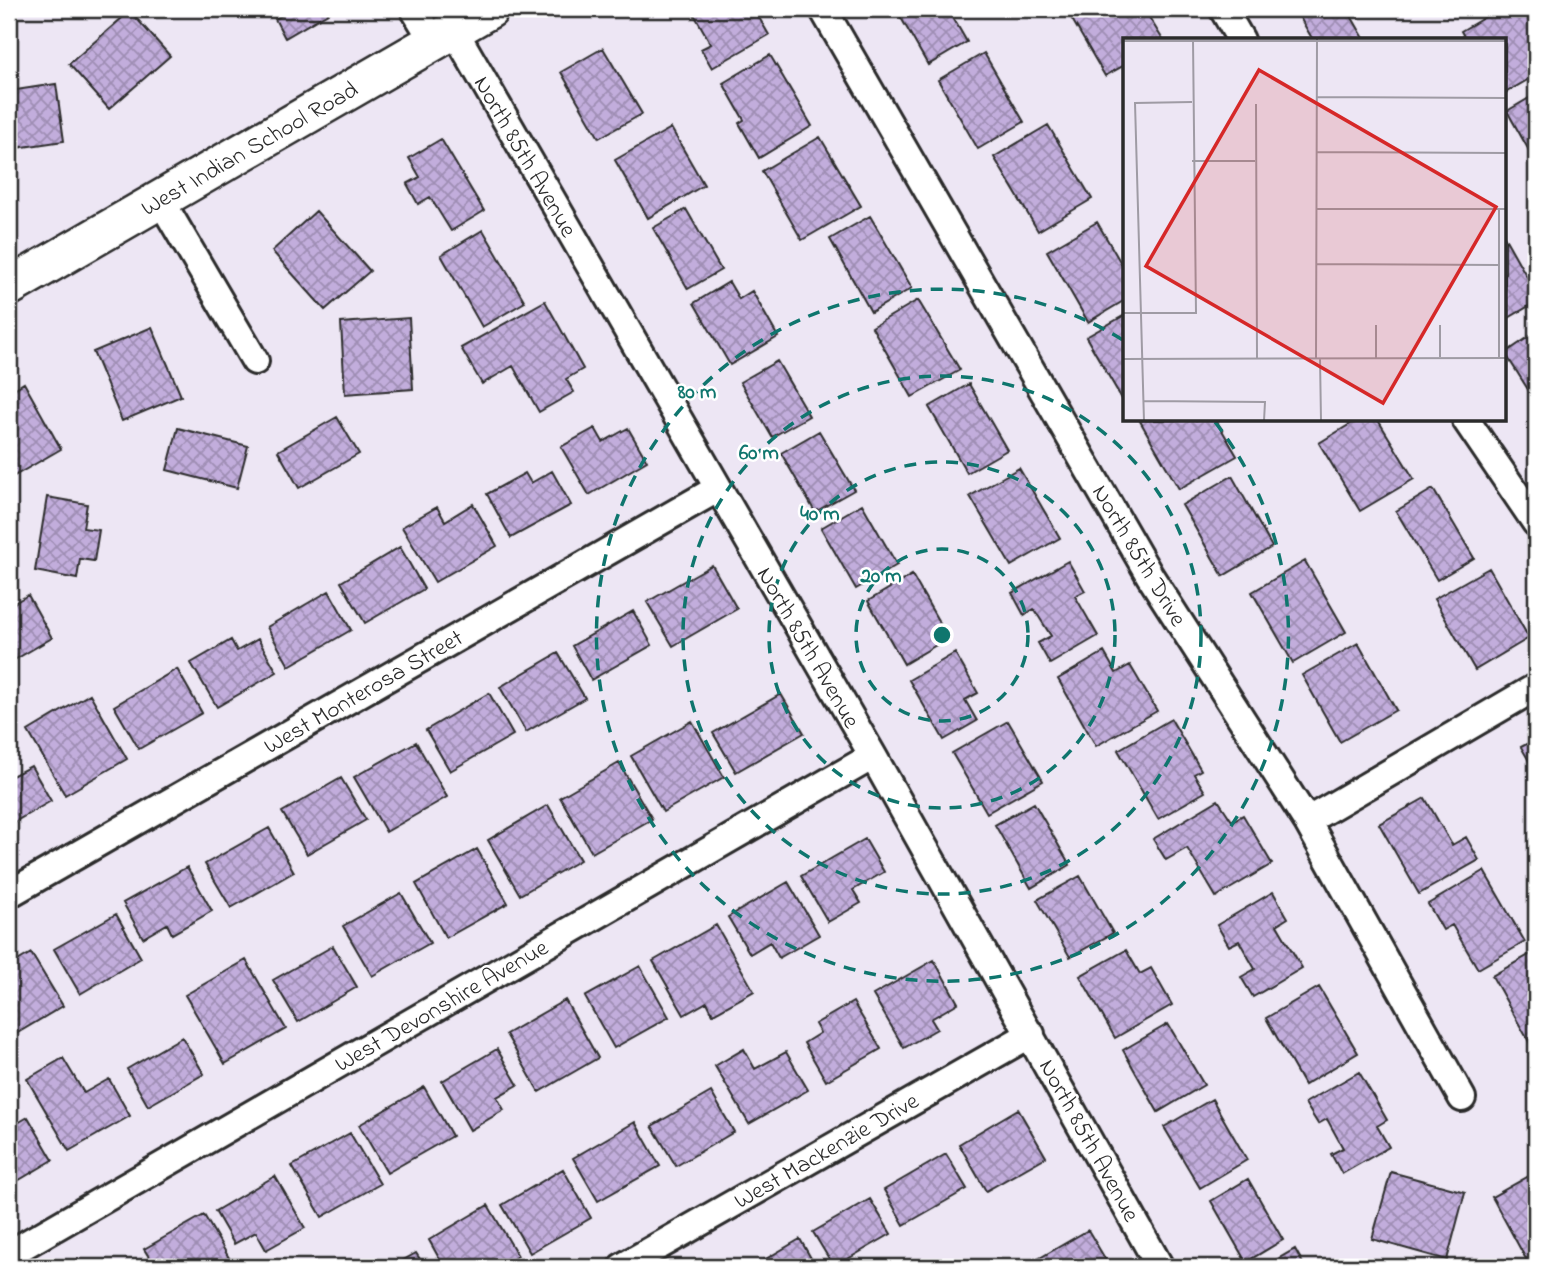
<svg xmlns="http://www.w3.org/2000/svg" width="1545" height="1276" font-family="'Indie Flower',sans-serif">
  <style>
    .building { fill: url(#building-cross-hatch); stroke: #2b2b2b; stroke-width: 2 }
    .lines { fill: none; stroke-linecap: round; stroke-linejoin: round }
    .minor-casing { stroke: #2b2b2b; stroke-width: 32 }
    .secondary-casing { stroke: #2b2b2b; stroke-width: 42 }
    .minor { stroke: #fff; stroke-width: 26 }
    .secondary { stroke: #fff; stroke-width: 37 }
    .ring { fill: none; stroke: #0f766e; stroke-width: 3.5; stroke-dasharray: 12 9 }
    .labels { text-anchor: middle; stroke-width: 5; stroke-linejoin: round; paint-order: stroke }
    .street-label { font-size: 24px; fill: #2b2b2b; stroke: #fff }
    .inset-road { fill: none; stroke: #9f9ba4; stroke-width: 2 }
    .view { fill: #d62828; fill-opacity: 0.15; stroke: #d62828; stroke-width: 3.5 }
    .inset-edge { fill: none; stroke: #2b2b2b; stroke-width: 3.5 }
    .centre { fill: #0f766e; stroke: #fff; stroke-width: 3.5 }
    .ring-label { font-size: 21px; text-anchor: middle; font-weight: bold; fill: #0f766e; stroke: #fff; stroke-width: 5; stroke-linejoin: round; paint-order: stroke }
  </style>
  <defs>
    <pattern id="building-cross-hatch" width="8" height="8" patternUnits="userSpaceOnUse" patternTransform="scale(1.75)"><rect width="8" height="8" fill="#c2addc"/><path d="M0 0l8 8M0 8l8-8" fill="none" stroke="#9e8db3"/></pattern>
  </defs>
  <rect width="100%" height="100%" fill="#ede6f4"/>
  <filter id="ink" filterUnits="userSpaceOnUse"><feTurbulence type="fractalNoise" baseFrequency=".0143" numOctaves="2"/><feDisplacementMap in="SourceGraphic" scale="14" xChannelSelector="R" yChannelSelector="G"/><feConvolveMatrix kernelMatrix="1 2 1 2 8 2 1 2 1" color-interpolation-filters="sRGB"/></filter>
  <g filter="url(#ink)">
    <path class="building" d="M286 9H332L333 10 285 38 275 19 288 12Z
      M691 9H754L769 35 712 68 701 49 711 44Z
      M896 9H948L967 42 928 65Z
      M1066 9H1144L1163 40H1125V65L1105 76Z
      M1295 9H1347L1365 40H1313Z
      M1499 9H1522L1536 33V75L1505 93V40H1466L1461 31Z
      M130 11 170 56 109 109 69 64Z
      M603 48 642 114 599 138 561 72Z
      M984 53 1024 122 978 149 938 80Z
      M770 55 812 126 759 158 739 123 744 120 723 83Z
      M56 84 64 141 9 149V91Z
      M1536 94V163L1507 111Z
      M1048 125 1092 199 1038 231 994 157Z
      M671 128 704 185 648 218 615 160Z
      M820 137 861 206 802 240 762 171Z
      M441 139 484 211 451 231 430 197 418 204 407 184 420 177 409 158Z
      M686 209 721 270 688 289 653 228Z
      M316 211 370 271 325 310 272 251Z
      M870 216 912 288 871 312 830 239Z
      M1097 222 1125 270V300L1088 322 1047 251Z
      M483 230 525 302 482 327 441 255Z
      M1505 238 1536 293V302L1505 320Z
      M729 282 739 299 752 291 778 337 730 365 694 303Z
      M918 300 960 370 912 397 872 327Z
      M545 301 583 369 566 379 574 392 539 412 513 366 482 384 461 348Z
      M1125 315V404L1086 337Z
      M409 318 413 389 345 394 341 323Z
      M152 327 181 396 122 421 93 352Z
      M1536 332V402L1505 353Z
      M777 361 809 416 772 437 740 382Z
      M24 383 61 449 9 479V392Z
      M969 384 1007 450 967 473 929 407Z
      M337 417 359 454 299 488 278 451Z
      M1143 420H1216L1237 456 1179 489 1140 421Z
      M1357 420H1378L1414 479 1360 511 1319 443Z
      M178 428 248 446 237 488 167 470Z
      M595 428 603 442 628 428 647 461 589 495 561 447Z
      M819 431 854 490 815 512 781 453Z
      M1019 468 1060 538 1011 566 970 496Z
      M552 471 571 505 511 538 487 494 525 473 531 483Z
      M1232 476 1272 547 1223 576 1182 505Z
      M1433 489 1474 558 1437 580 1396 511Z
      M47 497 87 504 83 528 99 530 94 561 80 559 77 579 35 571Z
      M473 504 497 546 435 582 402 527 437 507 445 521Z
      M862 504 897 565 856 589 821 528Z
      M400 547 424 589 365 623 341 582Z
      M1068 561 1085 591 1075 596 1098 636 1050 664 1038 643 1051 636 1034 609 1024 615 1012 593Z
      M1305 561 1346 632 1293 663 1252 592Z
      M712 565 737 609 673 646 647 602Z
      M1489 568 1529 638 1475 670 1434 599Z
      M912 575 948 638 904 664 868 601Z
      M329 591 351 630 289 666 267 627Z
      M28 595 52 638 9 663V606Z
      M633 611 652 645 591 680 572 646Z
      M258 639 277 672 217 707 191 663 231 640 237 651Z
      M1358 643 1396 710 1340 742 1302 675Z
      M1104 652 1116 673 1130 665 1157 711 1096 746 1058 679Z
      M558 653 585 698 526 732 500 687Z
      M955 653 978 693 965 700 977 721 944 740 909 680Z
      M177 669 202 713 139 749 114 706Z
      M489 693 513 735 450 771 426 730Z
      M90 694 127 759 65 795 28 731Z
      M781 694 804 733 736 772 713 733Z
      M1171 719 1201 770 1194 774 1205 792 1158 819 1118 750Z
      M692 721 724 777 663 812 631 756Z
      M1008 721 1043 781 987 813 952 753Z
      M1536 739V773L1521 747Z
      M416 742 447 797 386 832 354 777Z
      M619 763 652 819 592 853 560 797Z
      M31 766 51 801 9 825V769L12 776Z
      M341 778 366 820 307 854 282 812Z
      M1425 798 1452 845 1466 837 1479 860 1419 894 1379 824Z
      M1218 800 1232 821 1243 815 1272 864 1216 897 1187 848 1166 860 1153 839Z
      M1034 803 1070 865 1031 888 995 825Z
      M548 805 580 860 520 895 488 840Z
      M269 828 294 872 231 908 205 864Z
      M865 839 884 872 853 890 861 903 828 922 801 876Z
      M477 849 508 903 446 938 416 884Z
      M187 867 212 911 172 934 167 924 143 938 123 903Z
      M1484 871 1525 942 1478 969 1452 925 1443 930 1428 904Z
      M1080 876 1113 933 1070 957 1037 900Z
      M788 882 819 935 779 958 770 942 750 954 728 917Z
      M1273 892 1288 918 1277 925 1302 968 1253 997 1241 977 1255 969 1239 941 1229 946 1217 925Z
      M401 893 430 943 372 976 343 926Z
      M116 914 141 958 80 994 54 949Z
      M716 925 754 991 713 1014 707 1002 684 1015 653 961Z
      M333 946 357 987 298 1022 273 980Z
      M1126 950 1140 974 1151 968 1172 1005 1115 1038 1080 976Z
      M1536 951V1045L1532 1047 1492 976Z
      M31 953 63 1006 9 1038V966Z
      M246 960 286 1029 225 1064 185 995Z
      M934 960 958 1003 931 1019 937 1029 904 1048 873 995Z
      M640 966 669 1017 614 1048 585 997Z
      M1319 987 1358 1053 1304 1085 1266 1018Z
      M565 1000 598 1058 539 1092 506 1034Z
      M853 1002 881 1049 826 1081 804 1043 820 1033 815 1024Z
      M1168 1024 1204 1085 1158 1112 1123 1050Z
      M182 1037 204 1074 148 1106 127 1069Z
      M497 1049 518 1085 497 1097 504 1110 470 1130 442 1081Z
      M744 1049 755 1069 786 1052 808 1090 749 1124 715 1066Z
      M63 1058 84 1093 109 1079 130 1116 69 1151 27 1079Z
      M1359 1072 1387 1120 1377 1126 1389 1147 1342 1174 1331 1154 1343 1148 1327 1119 1318 1124 1305 1103Z
      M424 1087 452 1136 387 1173 359 1125Z
      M711 1092 734 1132 676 1166 652 1126Z
      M1212 1099 1247 1160 1200 1188 1164 1127Z
      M1018 1109 1046 1157 986 1191 959 1144Z
      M28 1117 53 1160 9 1186V1128Z
      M635 1122 660 1166 598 1201 573 1158Z
      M350 1133 380 1184 322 1217 292 1166Z
      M946 1154 967 1189 904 1225 884 1190Z
      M563 1169 591 1218 530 1253 502 1205Z
      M1391 1172 1465 1192 1447 1260 1372 1239Z
      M1536 1172V1253L1526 1259 1492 1197Z
      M275 1176 305 1228 266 1250 256 1232 234 1244 215 1211Z
      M1248 1179 1283 1240 1246 1262 1211 1201Z
      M870 1199 891 1234 834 1267 813 1232Z
      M488 1205 518 1256 499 1267H444L429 1240Z
      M204 1215 232 1263 224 1267H155L144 1249Z
      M1088 1230 1110 1267H1029L1028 1265Z
      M800 1239 816 1267H752Z
      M1295 1249 1305 1267H1264Z
      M416 1253 425 1267H391Z"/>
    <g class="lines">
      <defs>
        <path id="minor" d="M414 9 434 42
          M823 9 1150 576 1307 821 1462 1098
          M1223 9 1241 40
          M454 30 873 756 1160 1267
          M160 199 255 361
          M1466 420 1536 523
          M1307 821 1536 687
          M9 894 717 489
          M9 1254 873 756
          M622 1267 1031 1034"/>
        <path id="secondary" d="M9 287 490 9"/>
      </defs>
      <use href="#minor" class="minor-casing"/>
      <use href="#secondary" class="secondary-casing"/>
      <use href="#minor" class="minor"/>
      <use href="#secondary" class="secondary"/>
    </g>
  </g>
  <g class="ring">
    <circle cx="942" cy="635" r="86"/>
    <circle cx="942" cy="635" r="173"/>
    <circle cx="942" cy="635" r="259"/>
    <path d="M1215 422A346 346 0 1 1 1123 340"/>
  </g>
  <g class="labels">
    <g class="street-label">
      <text transform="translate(249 148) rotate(-30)" y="8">West Indian School Road</text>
      <text transform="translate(526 156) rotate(60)" y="8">North 85th Avenue</text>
      <text transform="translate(1140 555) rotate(59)" y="8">North 85th Drive</text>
      <text transform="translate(809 647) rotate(60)" y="8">North 85th Avenue</text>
      <text transform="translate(363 691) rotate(-30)" y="8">West Monterosa Street</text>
      <text transform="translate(441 1005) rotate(-30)" y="8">West Devonshire Avenue</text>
      <text transform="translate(1090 1140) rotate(61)" y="8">North 85th Avenue</text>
      <text transform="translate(826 1150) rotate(-30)" y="8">West Mackenzie Drive</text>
    </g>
  </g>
  <g transform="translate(1123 38)">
    <rect width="383" height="383" fill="#ede6f4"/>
    <path class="inset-road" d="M0 3H384M194 59 384 60M133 66 134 320M193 114 384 115M69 123H132M193 171H384M193 226 376 227M0 275H73L70 2M253 287V320M317 287V319M193 320 194 1M197 320 198 383M376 320V171M0 321 384 320M21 363 142 364 141 383M21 383 12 65 69 64"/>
    <path class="view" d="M136 32 373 169 260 365 23 228Z"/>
    <rect width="383" height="383" class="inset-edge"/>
  </g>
  <circle cx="942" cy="635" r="10" class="centre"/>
  <g class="ring-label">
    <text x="697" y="398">80 m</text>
    <text x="759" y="459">60 m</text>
    <text x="820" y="520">40 m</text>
    <text x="881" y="582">20 m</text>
  </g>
  <rect width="1545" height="1276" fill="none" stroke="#fff" stroke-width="35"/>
  <rect x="18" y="18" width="1510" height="1241" fill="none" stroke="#2b2b2b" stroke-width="2.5" filter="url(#ink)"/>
</svg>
